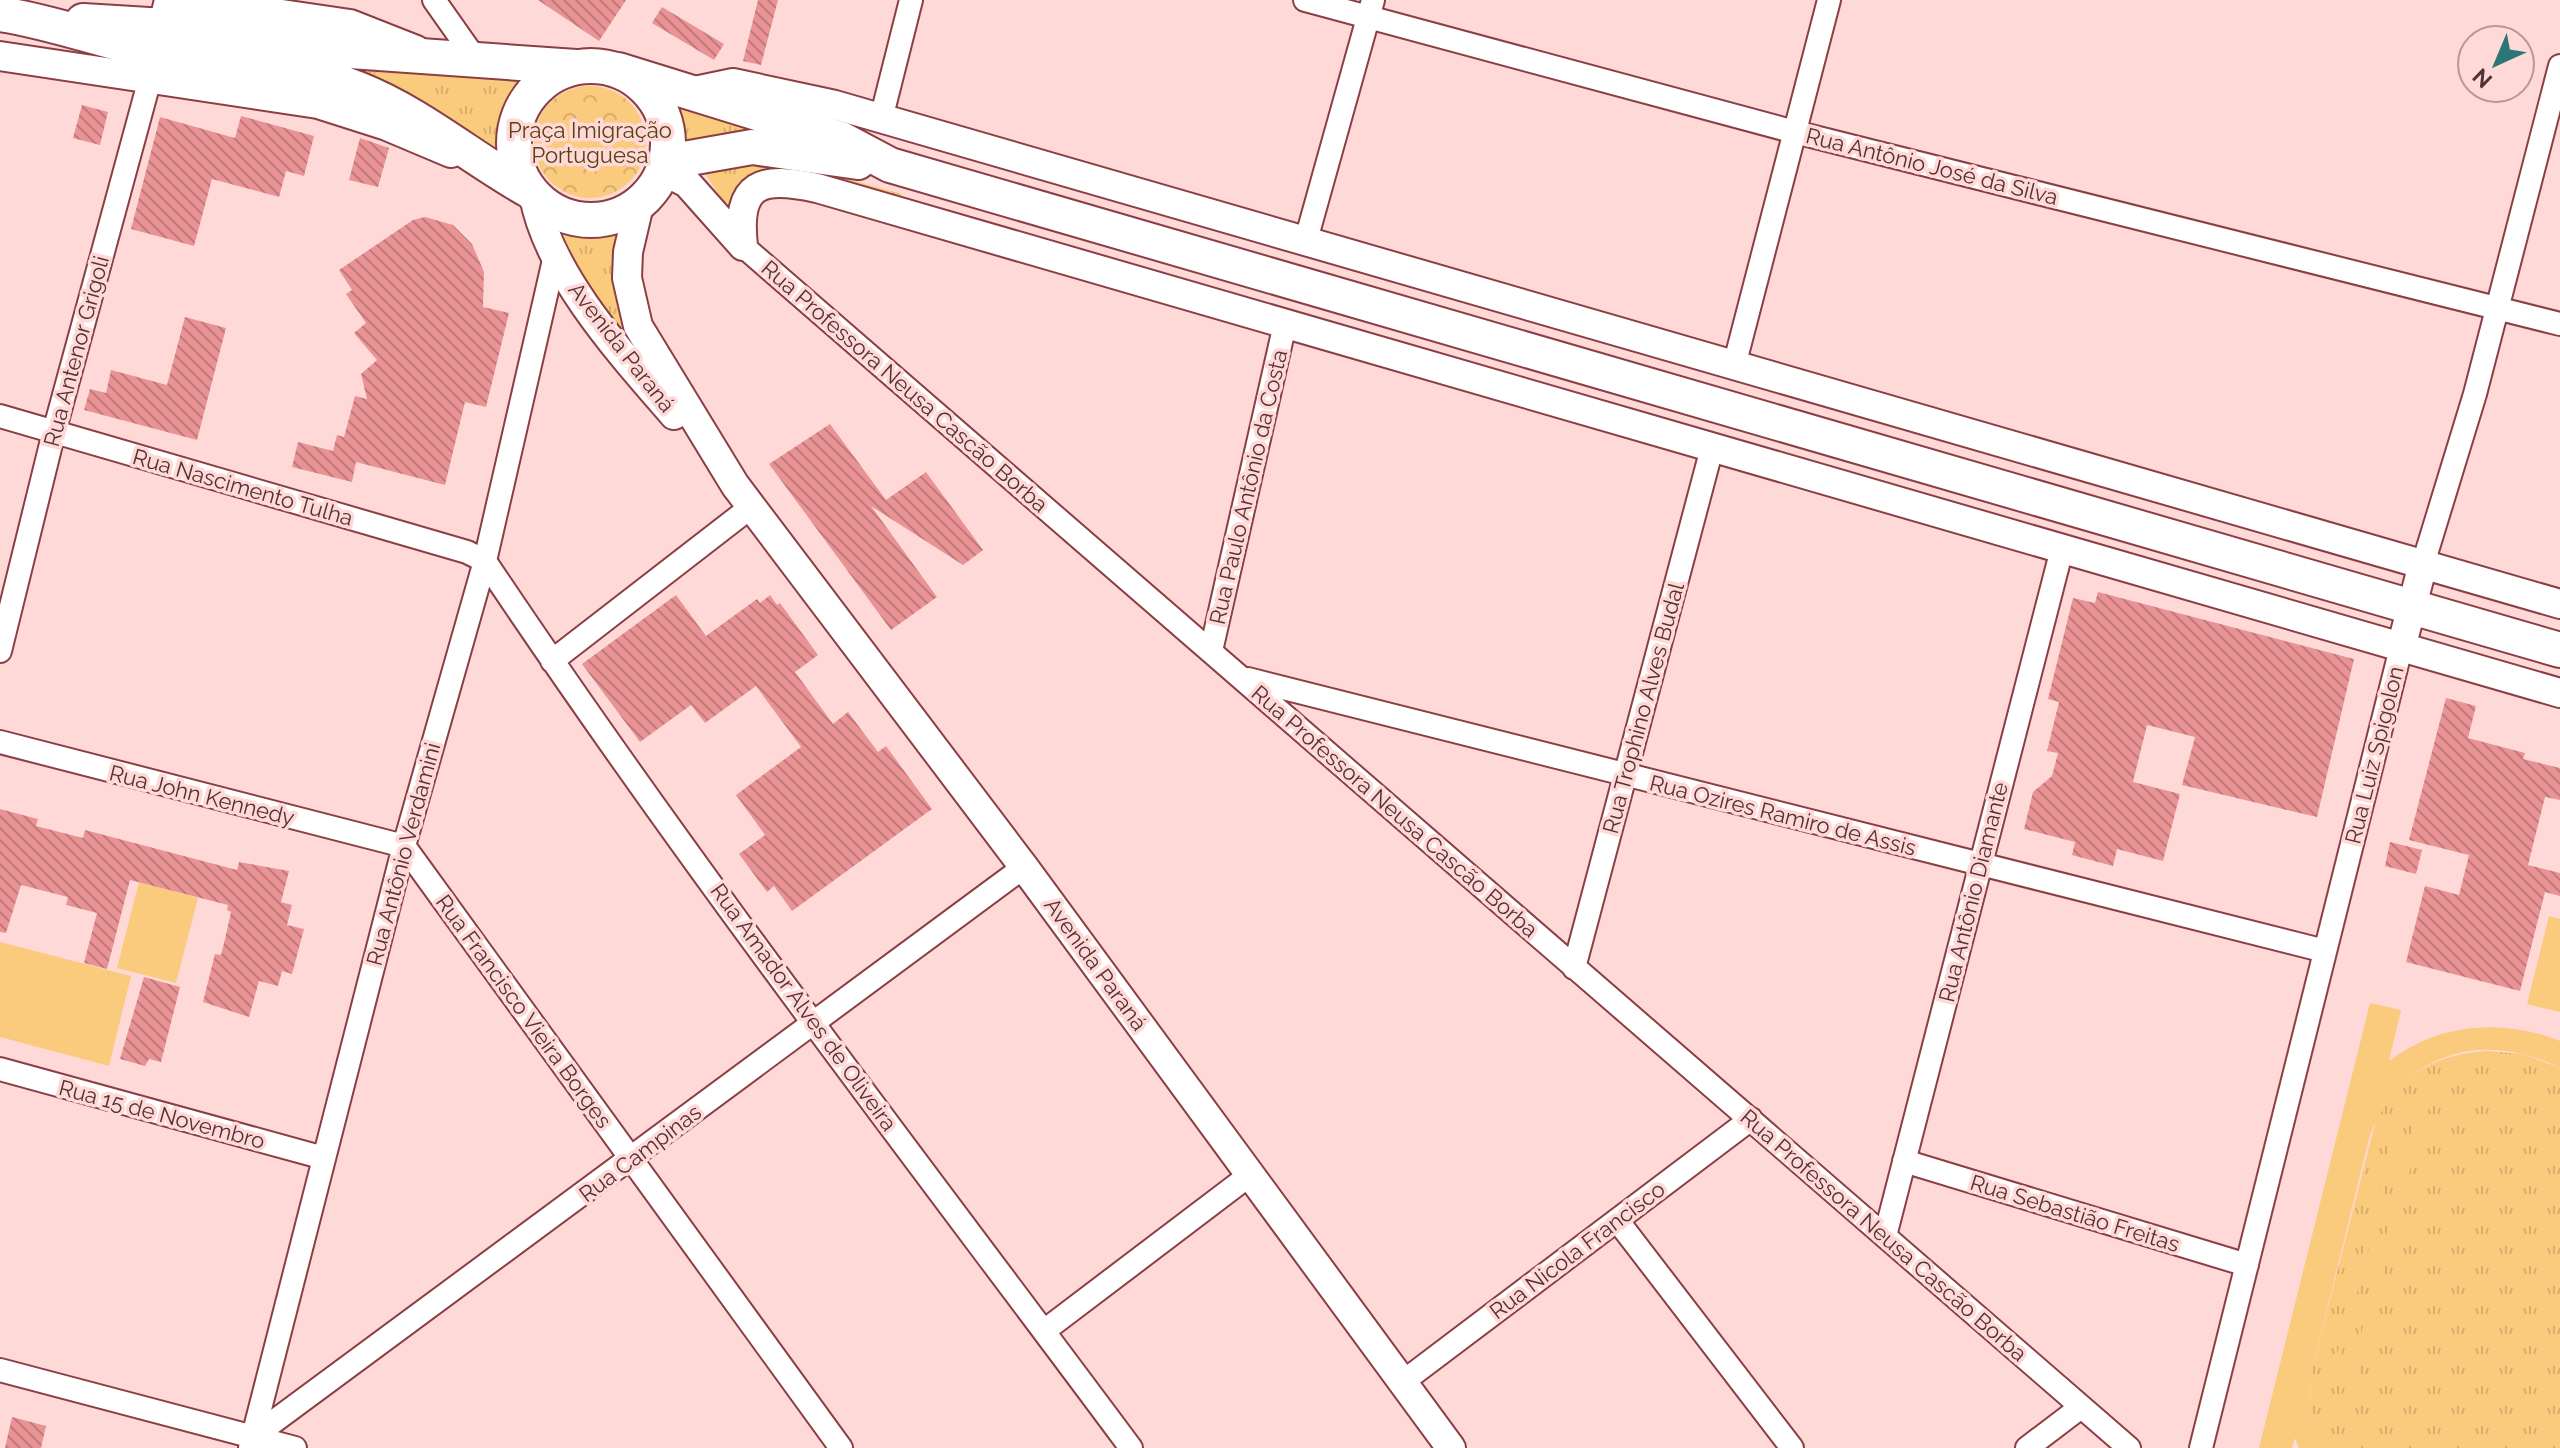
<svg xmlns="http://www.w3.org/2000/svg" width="2560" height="1448" font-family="Raleway,sans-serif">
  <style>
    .grass { fill: url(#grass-tufts) }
    .park { fill: url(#park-crowns) }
    .pitch { fill: #faca7d }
    .building { fill: url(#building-back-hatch) }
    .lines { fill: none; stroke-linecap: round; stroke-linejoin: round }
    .minor-casing { stroke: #8b3e43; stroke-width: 26 }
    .tertiary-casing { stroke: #8b3e43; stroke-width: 32 }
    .secondary-casing { stroke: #8b3e43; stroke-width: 36 }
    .primary-casing { stroke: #8b3e43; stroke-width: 38 }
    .minor { stroke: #fff; stroke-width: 22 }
    .tertiary { stroke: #fff; stroke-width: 28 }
    .secondary { stroke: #fff; stroke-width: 32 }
    .primary { stroke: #fff; stroke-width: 34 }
    .labels { text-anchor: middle; stroke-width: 7; stroke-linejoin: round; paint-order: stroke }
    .park-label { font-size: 22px; fill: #594013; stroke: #fed9d8 }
    .street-label { font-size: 22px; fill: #553132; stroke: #fed9d8 }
  </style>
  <defs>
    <pattern id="grass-tufts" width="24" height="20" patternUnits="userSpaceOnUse" patternTransform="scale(2)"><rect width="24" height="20" fill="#faca7d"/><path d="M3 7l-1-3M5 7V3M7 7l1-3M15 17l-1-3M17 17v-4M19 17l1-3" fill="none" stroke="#d8ae6c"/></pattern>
    <pattern id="park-crowns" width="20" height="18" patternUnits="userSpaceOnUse" patternTransform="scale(2)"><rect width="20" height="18" fill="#faca7d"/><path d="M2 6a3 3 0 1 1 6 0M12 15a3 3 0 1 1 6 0" fill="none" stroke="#d8ae6c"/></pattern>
    <pattern id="building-back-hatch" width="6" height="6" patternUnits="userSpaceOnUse" patternTransform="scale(2)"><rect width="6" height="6" fill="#ea9395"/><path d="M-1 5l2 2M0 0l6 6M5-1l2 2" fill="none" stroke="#c0797a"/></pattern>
  </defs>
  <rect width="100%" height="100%" fill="#fed9d8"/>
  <path class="grass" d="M139 32 520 79 521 82 505 108 499 153Z
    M672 101 835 146 684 142Z
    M729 157 807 168 902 194 899 202C869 193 789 161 761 171 746 177 740 189 732 202L725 204 702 169Z
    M621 231 640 359 593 294 563 238 569 232 588 235Z
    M2488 1051 2523 1054 2560 1068V1448H2328L2311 1408 2310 1378 2377 1116C2403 1072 2438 1054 2488 1051Z"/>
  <path class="park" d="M534 142a56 56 0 1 1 112 0a56 56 0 1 1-112 0Z"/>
  <path class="pitch" d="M139 882 198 898 176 983 117 968Z
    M2549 916 2560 919V1012L2527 1004Z
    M0 942 131 976 109 1066 0 1037Z
    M2370 1003 2401 1010 2389 1061C2439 1023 2502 1018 2560 1041V1068C2483 1029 2401 1053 2370 1135L2310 1378 2311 1408 2328 1448H2299L2295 1438 2292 1448H2259Z
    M2418 1087 2433 1091 2426 1119H2423L2353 1395 2356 1397 2348 1429 2334 1425 2342 1393H2346L2416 1117 2411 1115Z
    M2392 1141 2396 1142 2338 1366 2334 1365Z"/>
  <path class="building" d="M538 0H626L599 41Z
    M758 0H778L761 65 743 61Z
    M662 7 724 44 714 60 652 23Z
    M82 105 108 112 100 145 73 138Z
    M241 116 314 136 304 176 286 171 279 197 212 179 194 246 131 229 160 117 235 138Z
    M360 138 389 148 378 187 349 180Z
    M425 217 453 225 472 244 484 272 483 307 509 313 486 407 465 402 445 485 356 462 352 482 292 467 298 442 333 451 337 435 344 437 355 396 367 399 361 374 377 360 354 333 366 323 346 294 352 290 339 270 413 220Z
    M185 317 226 328 197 440 84 410 90 389 106 393 111 370 167 385Z
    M830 424 886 500 926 472 983 550 963 565 871 506 937 597 891 630 769 464Z
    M2098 592 2354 659 2317 817 2182 785 2195 737 2147 725 2133 782 2180 794 2163 861 2117 849 2113 866 2072 855 2075 842 2024 829 2033 792 2052 776 2058 753 2047 751 2059 702 2048 699 2073 598 2095 603Z
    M676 595 706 636 757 599 760 603 770 595 777 605 780 603 818 655 795 672 833 724 848 712 878 752 886 746 932 809 792 911 774 886 767 892 739 854 765 835 736 795 801 747 756 686 705 723 691 705 640 742 582 664Z
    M2446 698 2476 706 2468 738 2525 753 2523 759 2560 768V800L2545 797 2528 865 2560 873V896L2545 892 2520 991 2406 962 2425 886 2459 895 2469 855 2409 840Z
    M0 809 38 819 36 826 83 838 85 830 237 870 239 862 289 871 281 902 292 905 287 925 304 929 292 974 282 971 278 986 259 981 249 1017 203 1002 215 954 221 955 225 939 231 912 227 910 228 905 130 880 107 969 84 963 97 913 66 905 68 897 21 885 6 933 0 932Z
    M2390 842 2422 850 2416 874 2385 866Z
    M144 977 180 987 161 1062 149 1059 145 1066 120 1059Z
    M12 1417 46 1426 41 1448H5Z"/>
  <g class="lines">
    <defs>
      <path id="minor" d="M434 0 477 61
        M1305 0 1795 132 2560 324
        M881 119 911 0
        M1306 240 1373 0
        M743 246 2129 1448
        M1734 366 1829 0
        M0 416 467 552 485 561C688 865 913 1155 1131 1448
        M2423 564 2475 394 2560 66
        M0 651 54 432 154 64
        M1211 651 1285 324
        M552 661 751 507
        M1248 679 2325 951
        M0 742 404 846 841 1448
        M1574 968 1712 448
        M0 1069 324 1158
        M1904 1161 2247 1265
        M1617 1220 1792 1448
        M1885 1236 2062 549
        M1044 1331 1251 1174
        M0 1370 295 1448
        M1404 1381 1751 1119
        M253 1437 1024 867
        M250 1448 404 846 485 561 554 260
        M2027 1448 2081 1407
        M2201 1448 2401 648"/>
      <path id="tertiary" d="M185 0 350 24 416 50
        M0 56 318 104 387 126 451 153
        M690 92 733 83 835 105 2560 604
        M664 171 687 183 743 246
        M534 196C548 274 622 355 674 415
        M639 205 628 252 627 278 638 326 735 485 1024 867 1451 1448
        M743 246C736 182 761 176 817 188L2560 693
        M2401 648 2423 564"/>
      <path id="secondary" d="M165 26 171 0"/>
      <path id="primary" d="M0 14C53 22 102 41 154 52 221 65 293 63 358 89 421 114 471 158 530 191
        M83 21 165 26 322 49 576 67
        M514 143a77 77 0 1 1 154 0a77 77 0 1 1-154 0Z
        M618 70 841 139 890 165 2560 650
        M667 162 752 147 858 162"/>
    </defs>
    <use href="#minor" class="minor-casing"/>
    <use href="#tertiary" class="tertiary-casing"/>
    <use href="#secondary" class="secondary-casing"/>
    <use href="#primary" class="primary-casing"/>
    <use href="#minor" class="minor"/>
    <use href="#tertiary" class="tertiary"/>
    <use href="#secondary" class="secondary"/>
    <use href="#primary" class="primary"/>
  </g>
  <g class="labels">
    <g class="park-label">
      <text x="590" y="138">Praça Imigração<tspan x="590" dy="25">Portuguesa</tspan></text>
    </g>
    <g class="street-label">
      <text transform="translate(1932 166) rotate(14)" y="8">Rua Antônio José da Silva</text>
      <text transform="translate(622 347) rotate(52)" y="8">Avenida Paraná</text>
      <text transform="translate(76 351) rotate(-75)" y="8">Rua Antenor Grigoli</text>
      <text transform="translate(905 386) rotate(41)" y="8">Rua Professora Neusa Cascão Borba</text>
      <text transform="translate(243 487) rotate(16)" y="8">Rua Nascimento Tulha</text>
      <text transform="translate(1248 487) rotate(-77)" y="8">Rua Paulo Antônio da Costa</text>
      <text transform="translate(1643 708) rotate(-75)" y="8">Rua Trophino Alves Budal</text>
      <text transform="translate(2374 755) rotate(-76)" y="8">Rua Luiz Spigolon</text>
      <text transform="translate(202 795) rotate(14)" y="8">Rua John Kennedy</text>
      <text transform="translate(1395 811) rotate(41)" y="8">Rua Professora Neusa Cascão Borba</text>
      <text transform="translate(1783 815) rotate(14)" y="8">Rua Ozires Ramiro de Assis</text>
      <text transform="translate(403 854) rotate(-75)" y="8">Rua Antônio Verdamini</text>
      <text transform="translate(1973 892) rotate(-76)" y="8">Rua Antônio Diamante</text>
      <text transform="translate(1096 964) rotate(54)" y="8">Avenida Paraná</text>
      <text transform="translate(804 1007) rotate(54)" y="8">Rua Amador Alves de Oliveira</text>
      <text transform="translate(524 1011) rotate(54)" y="8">Rua Francisco Vieira Borges</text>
      <text transform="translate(162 1114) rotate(15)" y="8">Rua 15 de Novembro</text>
      <text transform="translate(640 1153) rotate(-37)" y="8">Rua Campinas</text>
      <text transform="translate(2075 1213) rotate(17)" y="8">Rua Sebastião Freitas</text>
      <text transform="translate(1884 1235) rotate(41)" y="8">Rua Professora Neusa Cascão Borba</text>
      <text transform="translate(1577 1250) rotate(-37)" y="8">Rua Nicola Francisco</text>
    </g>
  </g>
  <g transform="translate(2496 64) rotate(224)"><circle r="38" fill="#fed9d8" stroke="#ba9696" stroke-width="2"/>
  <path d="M0-6L14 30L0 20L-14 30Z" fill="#2c7678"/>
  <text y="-12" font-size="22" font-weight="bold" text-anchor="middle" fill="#553132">N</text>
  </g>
</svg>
